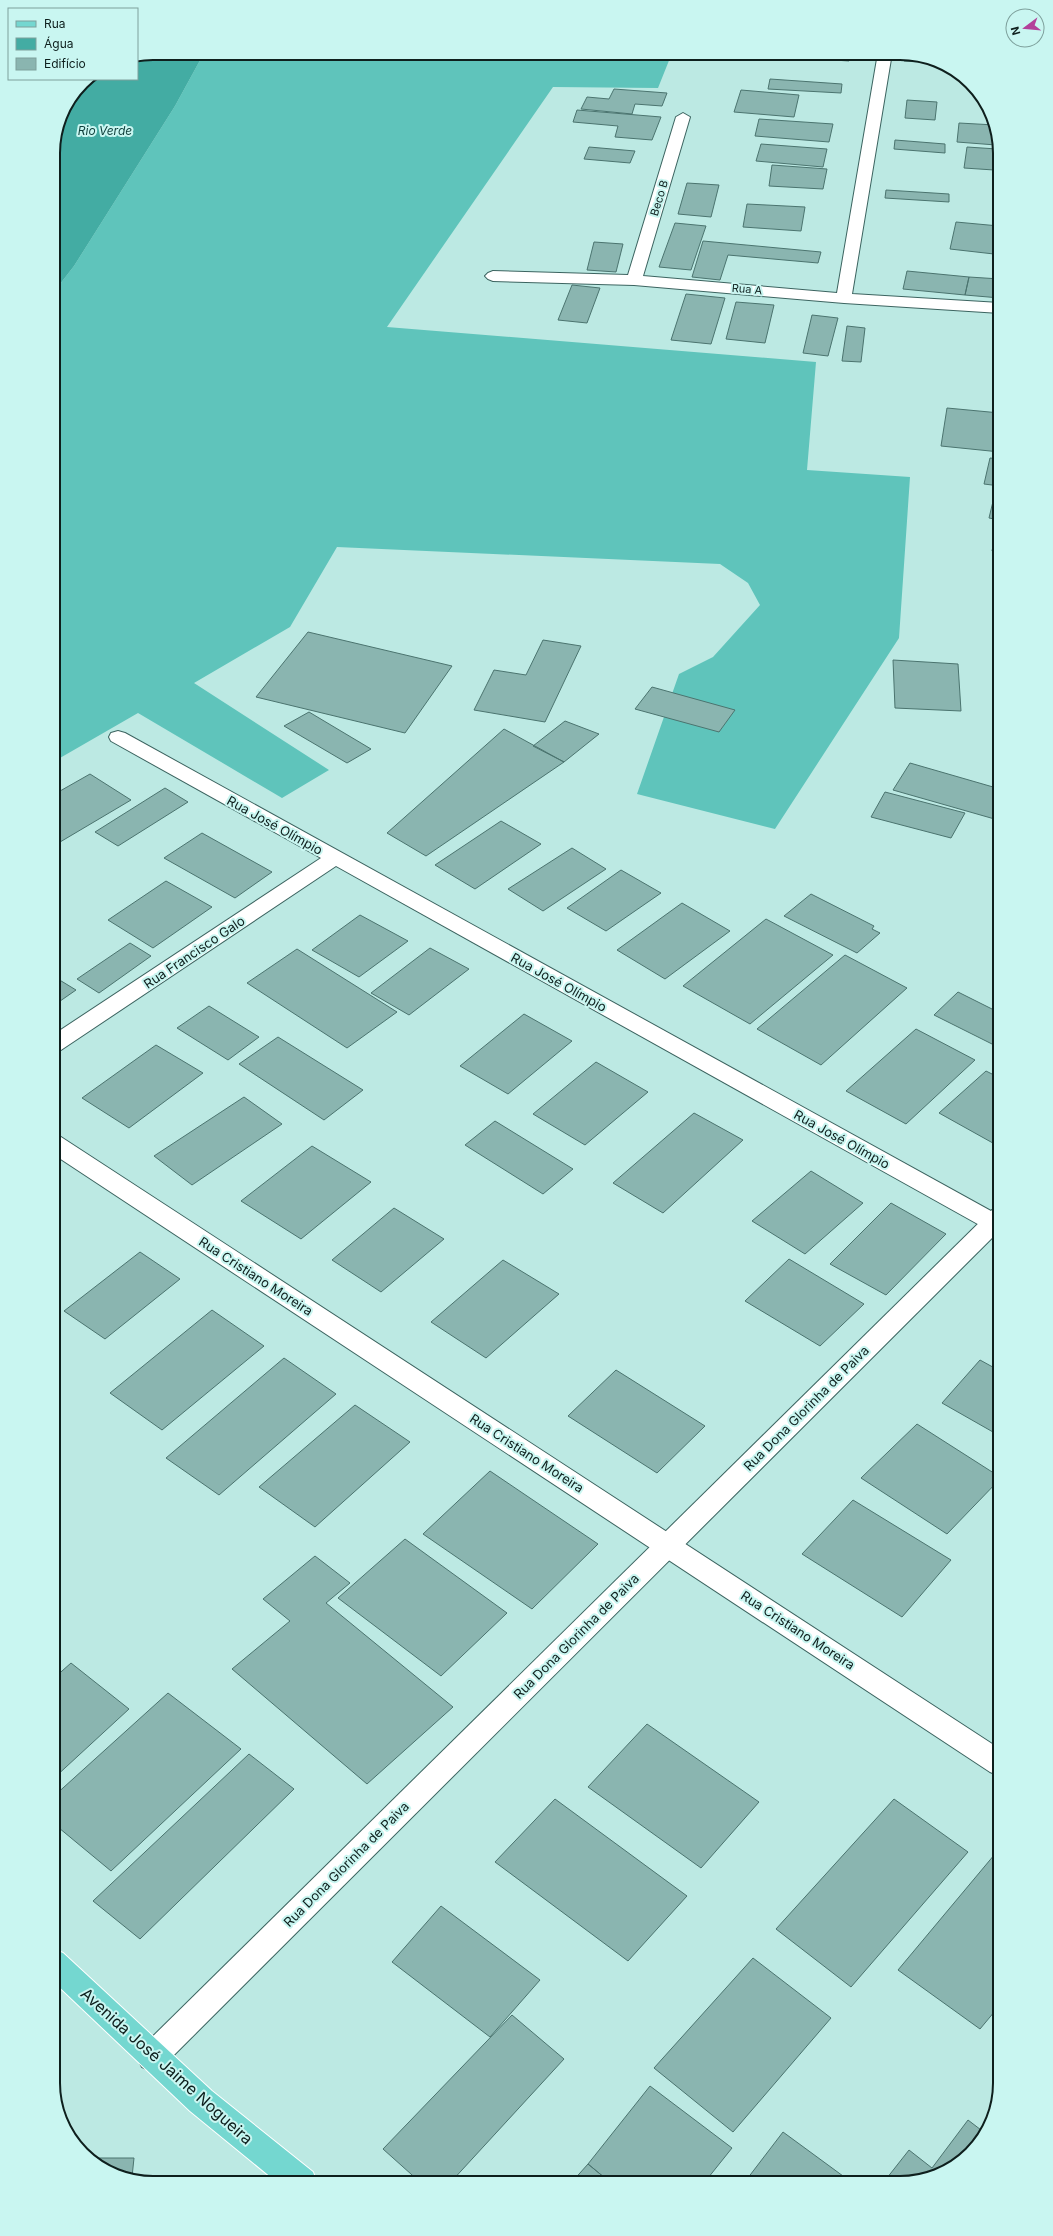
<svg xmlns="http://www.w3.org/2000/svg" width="1053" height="2236" font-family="Inter,sans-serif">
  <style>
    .forest { fill: #5fc4bb }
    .water { fill: #43aca3 }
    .building { fill: #8ab5b0; stroke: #4b746f }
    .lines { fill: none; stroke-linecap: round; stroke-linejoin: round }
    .minor-casing { stroke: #3c6460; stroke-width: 2 }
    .tertiary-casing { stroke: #3c6460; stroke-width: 2 }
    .primary-casing { stroke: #fff; stroke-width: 2 }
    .minor { fill: #fff; fill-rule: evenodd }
    .tertiary { fill: #fff; fill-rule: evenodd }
    .primary { fill: #74d7d0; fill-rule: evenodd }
    .labels { text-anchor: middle; stroke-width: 4; stroke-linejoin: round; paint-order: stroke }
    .far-street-label { font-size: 11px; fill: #0e1f1d; stroke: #c9f6f1 }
    .far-water-label { font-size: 12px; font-style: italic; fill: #0e3e3a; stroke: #c9f6f1 }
    .street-label { font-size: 13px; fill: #0e1f1d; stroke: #c9f6f1 }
    .near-street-label { font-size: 16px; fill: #0e1f1d; stroke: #c9f6f1 }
    .rim { fill: none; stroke: #0e1f1d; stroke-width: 2 }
  </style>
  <rect width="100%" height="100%" fill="#bce9e3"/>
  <path class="forest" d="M204 53H672L658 88 553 87 387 327 816 362 807 470 910 477 899 638 775 829 637 794 679 674 713 657 760 605 748 583 720 564 337 547 290 627 194 683 329 770 282 798 138 713 53 762V293L74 266 175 106Z"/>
  <path class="water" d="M153 53H204L175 106 74 266 53 293V147L61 115 83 82 87 79H137V56Z"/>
  <path class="building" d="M757 53H850L849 61 757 55Z
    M905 53H906L933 63 904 61Z
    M770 79 842 84 841 93 768 89Z
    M614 89 667 93 662 106 635 104 632 114 581 109 587 97 609 99Z
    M741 90 799 95 794 117 734 112Z
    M907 100 937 102 935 120 905 118Z
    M577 110 661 117 652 140 615 137 618 126 573 122Z
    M759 119 833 124 829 142 755 136Z
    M959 123 995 125 996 145 957 142Z
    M895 140 945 144V153L894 149Z
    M761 144 827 149 823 167 756 161Z
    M589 147 635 151 630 163 584 159Z
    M967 147 997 149 994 170 964 168Z
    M772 165 827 169 823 189 769 186Z
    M1000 173V195H996Z
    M687 183 719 185 711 217 678 214Z
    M886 190 949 194V202L885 198Z
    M747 204 805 207 801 231 743 227Z
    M956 222 999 226 994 254 950 249Z
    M675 223 706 226 691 270 659 267Z
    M703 241 821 252 818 263 728 255 720 280 692 277Z
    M594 242 623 244 616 272 587 270Z
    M907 271 969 277 965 295 903 289Z
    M969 277 1000 279V298L965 295Z
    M572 285 600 288 587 323 558 320Z
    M686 294 725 298 711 344 671 340Z
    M736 302 774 305 765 343 726 339Z
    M812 315 838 318 828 356 803 353Z
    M847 326 865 328 861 362 842 361Z
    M947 408 1000 413V452L941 446Z
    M990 458 1000 459V486L984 484Z
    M996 489 1000 490V520L989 518Z
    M998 524H1000V552L992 551Z
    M308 632 452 666 405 733 256 697Z
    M543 640 581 646 545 722 474 710 494 670 526 675Z
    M893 660 958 664 961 711 895 708Z
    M652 687 735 710 719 732 635 709Z
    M309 712 371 749 347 763 284 726Z
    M565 721 599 734 564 762 533 746Z
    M504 729 564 762 426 856 387 833Z
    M910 763 1000 789V816L998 820 893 790Z
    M90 774 131 800 55 845 53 844V795Z
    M165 788 188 802 118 846 95 832Z
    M885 792 965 813 951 838 871 817Z
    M501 821 541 844 475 889 435 865Z
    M202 833 272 872 235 898 164 858Z
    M572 848 606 869 543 911 508 889Z
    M621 870 661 893 606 931 567 908Z
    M166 881 212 907 153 948 108 920Z
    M811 894 874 926 872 929 880 933 857 953 784 916Z
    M682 903 730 931 665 979 617 950Z
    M360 915 408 941 359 977 312 950Z
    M766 919 833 955 750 1024 683 986Z
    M130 943 151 956 99 993 77 979Z
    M430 948 469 969 409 1015 371 993Z
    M297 949 397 1012 347 1048 247 983Z
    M845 955 907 988 821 1065 757 1029Z
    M53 976 76 990 53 1006Z
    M958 992 1000 1013V1048L934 1015Z
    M209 1006 259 1037 228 1060 177 1028Z
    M524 1014 572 1041 508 1094 460 1066Z
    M916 1029 975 1060 906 1124 846 1091Z
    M278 1037 363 1090 324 1120 239 1064Z
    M156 1045 203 1073 129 1128 82 1098Z
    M596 1062 648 1092 585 1145 533 1114Z
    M986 1071 1000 1078V1147L939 1113Z
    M244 1097 282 1124 192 1185 154 1156Z
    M694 1113 743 1140 663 1213 613 1183Z
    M495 1121 573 1169 543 1194 465 1145Z
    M312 1146 371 1182 301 1239 241 1201Z
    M811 1171 863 1203 805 1254 752 1221Z
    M891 1203 946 1234 886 1295 830 1264Z
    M394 1208 444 1239 381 1292 332 1260Z
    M140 1252 180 1279 105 1339 64 1311Z
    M789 1259 864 1304 820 1346 745 1301Z
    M503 1260 559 1294 486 1358 431 1322Z
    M212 1310 264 1346 162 1430 110 1393Z
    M1000 1334V1345L993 1341Z
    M284 1358 336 1394 219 1495 166 1458Z
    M980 1360 1000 1371V1436L942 1403Z
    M616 1370 705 1426 657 1473 568 1416Z
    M355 1405 410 1442 315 1527 259 1487Z
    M917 1424 1000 1477V1479L947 1534 861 1478Z
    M490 1471 598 1544 532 1609 423 1534Z
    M853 1500 951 1560 902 1617 802 1554Z
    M405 1539 507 1613 441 1676 338 1598Z
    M315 1556 350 1583 326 1603 453 1707 367 1784 232 1669 290 1621 263 1599Z
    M71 1663 129 1709 53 1779V1679Z
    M168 1693 241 1749 111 1871 53 1823V1797Z
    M647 1724 759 1802 701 1868 588 1787Z
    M249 1754 294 1789 140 1939 93 1901Z
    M555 1799 687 1896 628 1961 495 1862Z
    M894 1799 968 1852 851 1987 776 1929Z
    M1000 1848V2005L980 2029 898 1970Z
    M441 1906 540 1980 490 2037 392 1962Z
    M753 1958 831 2018 733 2132 654 2068Z
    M512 2015 564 2059 450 2183H421L383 2149Z
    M650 2086 732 2148 704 2183H611L588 2164Z
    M968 2120 985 2133 979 2144 932 2178 900 2183H883L909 2150 932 2168Z
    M783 2132 843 2176 838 2183H744Z
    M89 2158H134L132 2177 92 2162Z
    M588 2164 611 2183H571Z"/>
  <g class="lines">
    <defs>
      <path id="minor" d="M878 53H892L852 294 1000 303V313L844 303 634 285 493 281 488 279 485 276 488 273 493 271 628 275 676 117 683 113 690 117 643 276 837 293Z
        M118 731 125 733 1000 1216V1234L992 1232 336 866 61 1050 53 1052V1035L321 858 111 741 109 737 111 733Z
        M53 1135 61 1137 1000 1749V1776L990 1772 53 1154Z"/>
      <path id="tertiary" d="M1000 1208V1230L162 2067 152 2071 142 2067 137 2057 142 2047 992 1210Z"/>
      <path id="primary" d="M53 1949 63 1953 212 2091 313 2172 317 2183H278L190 2111 53 1981Z"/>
    </defs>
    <use href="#minor" class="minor-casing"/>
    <use href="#tertiary" class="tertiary-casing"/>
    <use href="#primary" class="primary-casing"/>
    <use href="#minor" class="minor"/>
    <use href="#tertiary" class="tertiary"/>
    <use href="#primary" class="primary"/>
  </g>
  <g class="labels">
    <g class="far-street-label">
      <text transform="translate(659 198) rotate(-73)" y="4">Beco B</text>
      <text transform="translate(747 289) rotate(5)" y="4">Rua A</text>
    </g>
    <g class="far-water-label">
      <text x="105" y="135">Rio Verde</text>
    </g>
    <g class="street-label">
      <text transform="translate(275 825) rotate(29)" y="5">Rua José Olímpio</text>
      <text transform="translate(194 952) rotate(-34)" y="5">Rua Francisco Galo</text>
      <text transform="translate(559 982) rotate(29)" y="5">Rua José Olímpio</text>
      <text transform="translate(842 1139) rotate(29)" y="5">Rua José Olímpio</text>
      <text transform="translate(256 1276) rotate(33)" y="5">Rua Cristiano Moreira</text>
      <text transform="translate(806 1408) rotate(-45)" y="5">Rua Dona Glorinha de Paiva</text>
      <text transform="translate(527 1453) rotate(33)" y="5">Rua Cristiano Moreira</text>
      <text transform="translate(798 1630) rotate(33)" y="5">Rua Cristiano Moreira</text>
      <text transform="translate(576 1636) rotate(-45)" y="5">Rua Dona Glorinha de Paiva</text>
      <text transform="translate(346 1864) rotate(-45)" y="5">Rua Dona Glorinha de Paiva</text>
    </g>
    <g class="near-street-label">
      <text transform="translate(167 2066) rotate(42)" y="6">Avenida José Jaime Nogueira</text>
    </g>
  </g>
  <path d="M0 0H1053V2236H0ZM153 60H900A93 93 0 0 1 993 153V2083A93 93 0 0 1 900 2176H153A93 93 0 0 1 60 2083V153A93 93 0 0 1 153 60Z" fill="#c9f6f1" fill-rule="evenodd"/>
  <path class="rim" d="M153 60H900A93 93 0 0 1 993 153V2083A93 93 0 0 1 900 2176H153A93 93 0 0 1 60 2083V153A93 93 0 0 1 153 60Z"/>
  <rect x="8" y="8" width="130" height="72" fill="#c9f6f1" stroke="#7ea09c"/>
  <rect x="16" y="21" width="20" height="6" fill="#74d7d0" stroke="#7ea09c"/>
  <text x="44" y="28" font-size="12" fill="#0e1f1d">Rua</text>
  <rect x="16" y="38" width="20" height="12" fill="#43aca3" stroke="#7ea09c"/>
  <text x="44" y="48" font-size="12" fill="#0e1f1d">Água</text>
  <rect x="16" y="58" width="20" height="12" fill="#8ab5b0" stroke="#7ea09c"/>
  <text x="44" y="68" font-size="12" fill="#0e1f1d">Edifício</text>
  <g transform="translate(1025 28) rotate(254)"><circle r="19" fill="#c9f6f1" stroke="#7ea09c"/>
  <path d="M0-3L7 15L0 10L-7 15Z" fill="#b3409a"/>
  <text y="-6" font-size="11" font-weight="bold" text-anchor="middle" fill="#0e1f1d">N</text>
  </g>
</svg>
